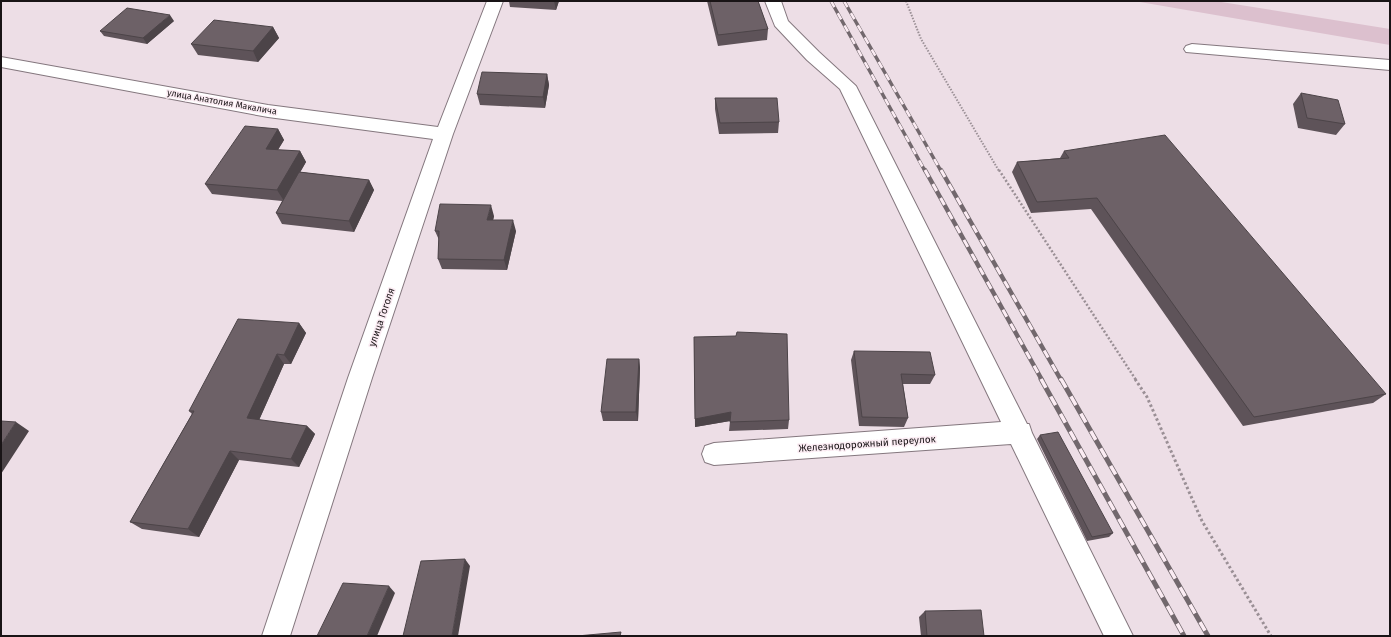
<svg xmlns="http://www.w3.org/2000/svg" width="1391" height="637" font-family="'Fira Sans',sans-serif">
  <style>
    .green { fill: #dcc0ce }
    .lines { fill: none; stroke-linecap: round; stroke-linejoin: round }
    .minor-casing { stroke: #84777e; stroke-width: 2 }
    .path-far2 { stroke: #9a8f95; stroke-width: 2; stroke-dasharray: 1.5 1.5; stroke-linecap: butt }
    .path-far1 { stroke: #9a8f95; stroke-width: 2.5; stroke-dasharray: 2 2; stroke-linecap: butt }
    .path { stroke: #9a8f95; stroke-width: 3; stroke-dasharray: 2.5 2.5; stroke-linecap: butt }
    .minor { fill: #fff; fill-rule: evenodd }
    .rail-far2-casing { stroke: #72686d; stroke-width: 3.5 }
    .rail-far1-casing { stroke: #72686d; stroke-width: 4.5 }
    .rail-casing { stroke: #72686d; stroke-width: 5 }
    .rail-far2 { stroke: #fbecf3; stroke-width: 2.5; stroke-dasharray: 7; stroke-linecap: butt }
    .rail-far1 { stroke: #fbecf3; stroke-width: 3; stroke-dasharray: 8; stroke-linecap: butt }
    .rail { stroke: #fbecf3; stroke-width: 3.5; stroke-dasharray: 10; stroke-linecap: butt }
    .wall { fill: #5e5359 }
    .shaded-wall { fill: #4c4448 }
    .building { fill: #6d6167; stroke: #4c4448 }
    .labels { text-anchor: middle; stroke-width: 3; stroke-linejoin: round; paint-order: stroke }
    .far-street-label { font-size: 9px; fill: #191416; stroke: #fbecf3 }
    .street-label { font-size: 10px; fill: #191416; stroke: #fbecf3 }
  </style>
  <rect width="100%" height="100%" fill="#eddee6"/>
  <path class="green" d="M1134 1H1215L1390 29V45Z"/>
  <g class="lines">
    <defs>
      <path id="minor" d="M487 1H503L453 134 372 378 290 636H262L348 378 433 139 268 117 1 67V57L268 105 438 127Z
        M765 1H781L788 21 819 52 856 86 1027 424H1029L1032 433 1133 636H1104L1011 444 714 465 705 462 702 454 705 446 714 443 1001 422 840 89 807 60 775 26Z
        M1192 44 1390 60V70L1186 52 1184 49 1186 46Z"/>
    </defs>
    <use href="#minor" class="minor-casing"/>
    <path class="path-far2" d="M906 1 921 39 999 171"/>
    <path class="path-far1" d="M999 170 1136 380"/>
    <path class="path" d="M1135 379 1147 397 1202 521 1271 636"/>
    <use href="#minor" class="minor"/>
    <defs>
      <path id="rail-far2" d="M831 1 925 171
        M844 1 941 171"/>
      <path id="rail-far1" d="M925 170 1042 380
        M941 170 1061 380"/>
      <path id="rail" d="M1041 379 1184 636
        M1061 379 1208 636"/>
    </defs>
    <use href="#rail-far2" class="rail-far2-casing"/>
    <use href="#rail-far1" class="rail-far1-casing"/>
    <use href="#rail" class="rail-casing"/>
    <use href="#rail-far2" class="rail-far2"/>
    <use href="#rail-far1" class="rail-far1"/>
    <use href="#rail" class="rail"/>
  </g>
  <path class="wall" d="M509 1H559L556 10 510 7Z
    M707 1H758L768 29 767 40 718 46Z
    M174 21 147 44 104 36 100 31Z
    M273 27 279 38 258 62 198 55 191 44Z
    M547 74 549 85 545 108 480 105 477 94Z
    M1301 93 1345 124 1336 135 1298 128 1293 104Z
    M715 98 779 122 778 133 719 134 715 109Z
    M278 129 284 140 278 150 300 151 306 162 300 172 369 180 374 190 354 232 282 224 276 213 282 201 212 194 205 184Z
    M1064 151 1386 394 1373 403 1243 426 1091 209 1031 213 1012 172 1017 162 1060 158Z
    M494 216 493 220 516 231 507 270 442 269 438 259 439 240 435 231Z
    M299 323 306 333 291 364H284L259 420 307 426 315 434 299 467 239 460 199 537 142 529 130 522 192 414 189 411Z
    M694 337 789 420 788 429 729 431 730 421 695 427Z
    M854 351 935 375 930 384H903L908 418 904 427 859 426 851 360Z
    M639 359 640 368 638 421H603L601 412Z
    M1040 435 1113 533 1109 537 1087 541 1037 439Z
    M925 611 984 636H921L919 617Z"/>
  <path class="shaded-wall" d="M554 1H559L556 10Z
    M170 15 174 21 147 44 143 38Z
    M273 27 279 38 258 62 253 51Z
    M547 74 549 85 545 108 543 97Z
    M278 129 284 140 272 159 266 149Z
    M300 151 306 162 284 201 277 190Z
    M369 180 374 190 354 232 349 221Z
    M491 205 494 216 491 230 487 220Z
    M513 220 516 231 507 270 504 260Z
    M299 323 306 333 291 364 284 355Z
    M277 354 284 364 256 427 247 418Z
    M639 359 640 368 638 421 636 412Z
    M731 412 730 421 695 427V419Z
    M16 422 29 431 1 474V445Z
    M307 426 315 434 299 467 291 459Z
    M230 451 239 460 199 537 188 529Z
    M465 559 470 566 458 636H452Z
    M389 586 395 593 377 636H367Z"/>
  <path class="building" d="M710 1H758L768 29 718 35Z
    M127 8 170 15 143 38 100 31Z
    M214 20 273 27 253 51 191 44Z
    M482 72 547 74 543 97 477 94Z
    M1301 93 1338 100 1345 124 1307 118Z
    M715 98H777L779 122 720 123Z
    M245 126 278 129 266 149 300 151 277 190 205 184Z
    M1165 135 1386 394 1254 417 1097 198 1037 202 1017 162 1069 158 1064 151Z
    M299 172 369 180 349 221 276 213Z
    M440 204 491 205 487 220H513L504 260 438 259 439 231H435Z
    M238 319 299 323 284 355 277 354 247 418 307 426 291 459 230 451 188 529 130 522 194 411H189Z
    M737 332 787 334 789 420 730 422 731 412 695 419 694 337 736 336Z
    M854 351 930 352 935 375 901 374 908 418 862 417Z
    M607 359H639L636 412H601Z
    M1 421 16 422 1 445Z
    M1058 432 1113 533 1092 537 1040 435Z
    M465 559 452 636H403L421 561Z
    M343 583 389 586 367 636H317Z
    M981 610 984 636H927L925 611Z
    M621 632 620 636H577Z"/>
  <g class="labels">
    <g class="far-street-label">
      <text transform="translate(222 102) rotate(10)" y="3">улица Анатолия Макалича</text>
    </g>
    <g class="street-label">
      <text transform="translate(381 317) rotate(-71)" y="4">улица Гоголя</text>
      <text transform="translate(867 443) rotate(-4)" y="4">Железнодорожный переулок</text>
    </g>
  </g>
  <rect width="1391" height="637" fill="none" stroke="#191416" stroke-width="4"/>
</svg>
